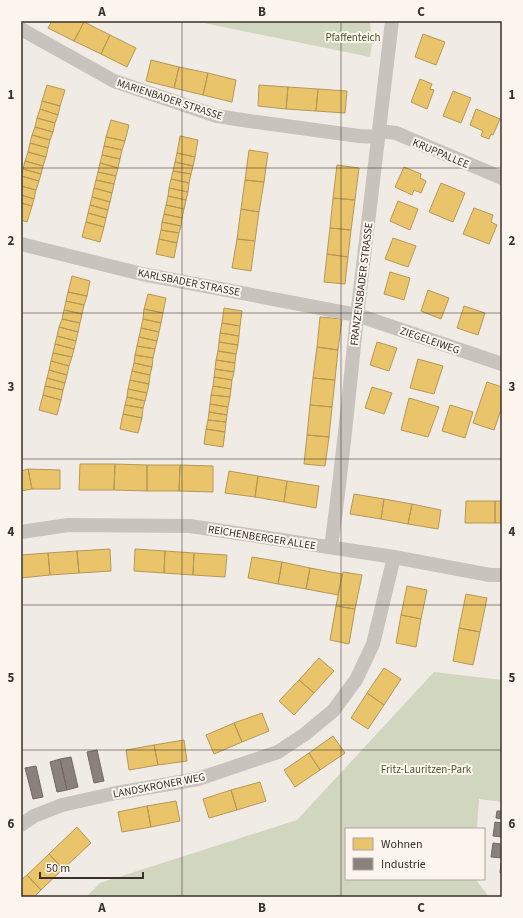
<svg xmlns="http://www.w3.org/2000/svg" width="523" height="918" font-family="'Source Sans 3',sans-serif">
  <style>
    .green { fill: #d1d6bf }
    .homes { fill: #e9c46a; stroke: #b59857 }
    .industry { fill: #8a817c; stroke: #726964 }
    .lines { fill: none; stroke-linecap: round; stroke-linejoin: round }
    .street { stroke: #c9c3be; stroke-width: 14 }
    .grid { fill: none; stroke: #3b302b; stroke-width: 1; stroke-opacity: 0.55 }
    .labels { text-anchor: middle; stroke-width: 4; stroke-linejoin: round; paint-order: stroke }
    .park-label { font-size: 11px; fill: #4a5a2e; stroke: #fbf5ee }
    .street-label { font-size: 11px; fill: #3b302b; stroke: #fbf5ee }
    .neatline { fill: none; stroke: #3b302b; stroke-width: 1.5 }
    .grid-label { font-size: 13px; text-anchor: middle; font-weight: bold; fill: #3b302b }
  </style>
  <rect width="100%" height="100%" fill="#f0ebe5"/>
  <path class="green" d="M194 21H370L372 44 370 57Z
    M434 672 502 680V802L479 799 477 829H346V879H475L487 894V897H86L100 883 297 820Z"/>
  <path class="homes" d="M52 21H83L84 22 74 41 48 28Z
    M84 22 110 35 101 54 74 41Z
    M423 34 445 42 436 65 415 57Z
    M110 35 136 48 127 67 101 54Z
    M151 60 179 67 174 88 146 81Z
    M179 67 208 73 203 95 174 88Z
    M208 73 236 80 232 102 203 95Z
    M420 79 432 84 430 89 434 90 427 109 411 102Z
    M47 85 65 90 60 106 42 101Z
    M259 85 288 87 286 109 258 106Z
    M288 87 318 89 316 111 286 109Z
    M318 89 347 91 345 113 316 111Z
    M453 91 471 98 461 123 443 116Z
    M42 101 60 106 58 115 40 109Z
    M40 109 58 115 55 123 37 118Z
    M476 109 500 119 493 135 491 134 489 139 481 136 483 131 470 125Z
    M37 118 55 123 53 132 35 127Z
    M111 120 129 125 125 141 106 137Z
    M35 127 53 132 50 140 32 135Z
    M32 135 50 140 48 148 30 143Z
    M180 136 198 140 195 157 177 153Z
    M106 137 125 141 122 150 104 146Z
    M30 143 48 148 46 157 28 152Z
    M104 146 122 150 120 159 102 155Z
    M249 150 268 153 264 182 245 180Z
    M28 152 46 157 43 166 25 161Z
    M177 153 195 157 193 166 175 162Z
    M102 155 120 159 118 168 100 163Z
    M25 161 43 166 41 174 23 169Z
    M175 162 193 166 191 174 173 171Z
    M100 163 118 168 116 176 98 172Z
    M337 165 359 168 355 200 333 198Z
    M404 167 421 174 420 178 426 181 421 193 414 190 412 195 395 187Z
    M23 169 41 174 39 181 21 176Z
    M173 171 191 174 189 183 171 179Z
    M98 172 116 176 114 184 96 180Z
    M21 176 39 181 36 190 21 186Z
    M171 179 189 183 188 192 169 188Z
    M96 180 114 184 112 193 94 188Z
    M245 180 264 182 259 212 241 209Z
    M441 183 465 193 453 222 429 212Z
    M21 186 36 190 34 199 21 195Z
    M94 188 112 193 110 202 92 197Z
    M169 188 188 192 186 200 168 196Z
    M21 195 34 199 32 206 21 203Z
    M168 196 186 200 184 209 166 205Z
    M92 197 110 202 108 210 90 205Z
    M333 198 355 200 351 230 330 228Z
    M398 201 418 209 410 230 390 221Z
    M21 203 32 206 27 222 21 220Z
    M90 205 108 210 106 218 88 213Z
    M166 205 184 209 182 218 164 214Z
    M474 208 493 215 491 222 497 225 489 244 463 234Z
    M241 209 259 212 255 241 237 239Z
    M88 213 106 218 104 227 86 222Z
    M164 214 182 218 181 226 162 222Z
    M86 222 104 227 100 242 82 237Z
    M162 222 181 226 179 233 161 230Z
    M330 228 351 230 348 257 327 254Z
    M161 230 179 233 177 243 159 239Z
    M393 238 416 246 408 267 385 259Z
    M159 239 177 243 174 258 156 254Z
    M237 239 255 241 251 271 232 268Z
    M327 254 348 257 345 284 324 282Z
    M390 272 410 278 404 300 384 294Z
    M72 276 90 281 87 296 68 292Z
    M428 290 449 298 441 319 421 311Z
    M68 292 87 296 84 305 66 301Z
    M148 294 166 298 163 313 144 309Z
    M66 301 84 305 82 314 64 310Z
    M464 306 485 313 478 335 457 328Z
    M224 308 242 311 240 326 222 323Z
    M144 309 163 313 161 323 143 319Z
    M64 310 82 314 80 323 62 319Z
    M320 317 342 319 338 350 317 347Z
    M62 319 80 323 78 332 59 327Z
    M143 319 161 323 159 332 141 328Z
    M222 323 240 326 239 336 220 333Z
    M59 327 78 332 76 341 57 336Z
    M141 328 159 332 157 341 139 337Z
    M220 333 239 336 238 345 219 342Z
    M57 336 76 341 74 349 55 344Z
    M139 337 157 341 155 349 137 346Z
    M219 342 238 345 236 354 218 351Z
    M377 342 397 348 389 371 370 365Z
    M55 344 74 349 72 357 53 353Z
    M137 346 155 349 153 358 135 355Z
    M317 347 338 350 335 380 313 378Z
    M218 351 236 354 235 363 216 360Z
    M53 353 72 357 69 366 51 361Z
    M135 355 153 358 152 367 134 363Z
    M418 359 443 366 434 394 410 388Z
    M216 360 235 363 234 372 215 369Z
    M51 361 69 366 67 375 49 370Z
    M134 363 152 367 150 375 132 371Z
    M215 369 234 372 232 380 214 377Z
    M49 370 67 375 65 383 47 378Z
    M132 371 150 375 149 384 130 380Z
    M214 377 232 380 231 389 213 386Z
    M47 378 65 383 63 390 45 386Z
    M313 378 335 380 332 407 310 405Z
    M130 380 149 384 147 393 128 389Z
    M487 382 502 387V407L494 430 473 423Z
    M45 386 63 390 61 400 43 395Z
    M213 386 231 389 230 397 211 395Z
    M372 387 392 393 384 414 365 408Z
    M128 389 147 393 145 401 127 397Z
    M43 395 61 400 57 415 39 410Z
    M211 395 230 397 228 407 210 404Z
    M127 397 145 401 143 408 125 405Z
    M409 398 439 407 428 437 401 430Z
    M210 404 228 407 227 415 209 412Z
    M125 405 143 408 142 418 123 414Z
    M310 405 332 407 329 437 307 435Z
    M450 405 473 412 465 438 442 431Z
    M209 412 227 415 226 422 208 420Z
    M123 414 142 418 138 433 120 429Z
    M208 420 226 422 225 432 206 429Z
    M206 429 225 432 223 447 204 444Z
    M307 435 329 437 325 466 304 464Z
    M80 464H115L114 490H79Z
    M115 464 147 465V491L114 490Z
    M147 465H180L179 491H147Z
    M180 465 213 466V492L179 491Z
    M28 469 32 489 21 491V471Z
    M28 469 60 470V489H32Z
    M229 471 258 476 255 497 225 493Z
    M258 476 287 481 284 502 255 497Z
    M287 481 319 486 316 508 284 502Z
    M354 494 384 499 381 519 350 514Z
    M384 499 412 504 408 524 381 519Z
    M466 501H495V523H465Z
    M495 501H502V523H495Z
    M412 504 441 510 438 529 408 524Z
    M110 549 111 571 79 573 77 551Z
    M135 549 165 551 164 573 134 571Z
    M77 551 79 573 50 575 48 553Z
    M165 551 194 553 193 575 164 573Z
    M48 553 50 575 21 578V555Z
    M194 553 227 555 225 577 193 575Z
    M252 557 282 562 278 584 248 578Z
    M282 562 310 568 306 589 278 584Z
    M310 568 342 574 338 595 306 589Z
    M343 572 362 575 355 609 336 606Z
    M407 586 427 590 421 619 401 615Z
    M466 594 487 598 480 632 459 628Z
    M336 606 355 609 349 644 330 640Z
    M401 615 421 619 416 647 396 643Z
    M459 628 480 632 473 665 453 661Z
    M319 658 334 671 314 693 299 680Z
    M384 668 401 679 384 705 367 693Z
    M299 680 314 693 294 715 279 701Z
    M367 693 384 705 368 729 351 718Z
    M262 713 269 731 242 742 234 723Z
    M234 723 242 742 214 754 206 735Z
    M333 736 345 753 320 770 309 753Z
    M184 740 187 761 158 765 154 745Z
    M154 745 158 765 129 770 126 750Z
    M309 753 320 770 295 787 284 770Z
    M260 782 266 801 237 810 231 790Z
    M231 790 237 810 209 818 203 799Z
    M176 801 180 821 151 827 147 806Z
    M147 806 151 827 122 832 118 812Z
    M77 827 91 843 63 869 49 854Z
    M49 854 63 869 41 890 27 875Z
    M27 875 41 890 34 897H21V880Z"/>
  <path class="industry" d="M97 750 104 781 94 783 87 752Z
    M71 757 78 787 67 790 60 759Z
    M60 759 67 790 57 792 50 762Z
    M36 766 43 797 33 799 25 768Z
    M497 811H502V819L496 818Z
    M495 822 502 823V837L493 836Z
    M493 843 502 844V858L491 857Z
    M501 863H502V874L500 873Z"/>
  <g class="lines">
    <path class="street" d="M21 29 114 81 217 116 249 121 359 136 378 137
      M379 131 396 133 502 178
      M21 244 142 274 357 315 502 364
      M21 532 68 525 190 526 394 557 490 575H502
      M331 547C342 470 349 393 357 316 368 217 381 119 392 21
      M21 825 34 816 62 805 116 793 198 779 278 752 305 734 333 711 356 680 373 644 394 557"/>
  </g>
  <path class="grid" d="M182 21V897M341 21V897M21 168H502M21 313H502M21 459H502M21 605H502M21 750H502"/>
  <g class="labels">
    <g class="park-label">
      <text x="353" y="41">Pfaffenteich</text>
      <text x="426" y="773">Fritz-Lauritzen-Park</text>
    </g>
    <g class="street-label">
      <text transform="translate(170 99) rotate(18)" y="4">MARIENBADER STRASSE</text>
      <text transform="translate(441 153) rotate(23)" y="4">KRUPPALLEE</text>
      <text transform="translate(189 282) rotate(11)" y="4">KARLSBADER STRASSE</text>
      <text transform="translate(361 284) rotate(-83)" y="4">FRANZENSBADER STRASSE</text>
      <text transform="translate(430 340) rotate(19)" y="4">ZIEGELEIWEG</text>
      <text transform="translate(262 537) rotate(9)" y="4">REICHENBERGER ALLEE</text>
      <text transform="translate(159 785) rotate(-11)" y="4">LANDSKRONER WEG</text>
    </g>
  </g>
  <rect width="523" height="918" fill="none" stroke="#fbf5ee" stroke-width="44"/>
  <rect x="345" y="828" width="140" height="52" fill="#fbf5ee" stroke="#aea6a0"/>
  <rect x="353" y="838" width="20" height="12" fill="#e9c46a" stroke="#aea6a0"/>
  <text x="381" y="848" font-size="12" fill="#3b302b">Wohnen</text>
  <rect x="353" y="858" width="20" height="12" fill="#8a817c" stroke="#aea6a0"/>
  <text x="381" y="868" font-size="12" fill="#3b302b">Industrie</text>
  <path d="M40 872v6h103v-6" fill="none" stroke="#3b302b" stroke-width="2"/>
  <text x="46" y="872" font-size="12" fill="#3b302b" stroke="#fbf5ee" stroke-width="3" paint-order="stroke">50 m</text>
  <rect x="22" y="22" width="479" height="874" class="neatline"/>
  <g class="grid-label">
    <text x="102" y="16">A</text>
    <text x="262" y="16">B</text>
    <text x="421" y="16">C</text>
    <text x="11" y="99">1</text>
    <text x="512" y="99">1</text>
    <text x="11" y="245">2</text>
    <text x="512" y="245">2</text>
    <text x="11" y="391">3</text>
    <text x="512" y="391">3</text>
    <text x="11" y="536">4</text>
    <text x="512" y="536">4</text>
    <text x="11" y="682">5</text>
    <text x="512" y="682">5</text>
    <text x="11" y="828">6</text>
    <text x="512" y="828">6</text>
    <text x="102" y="912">A</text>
    <text x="262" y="912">B</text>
    <text x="421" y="912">C</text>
  </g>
</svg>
